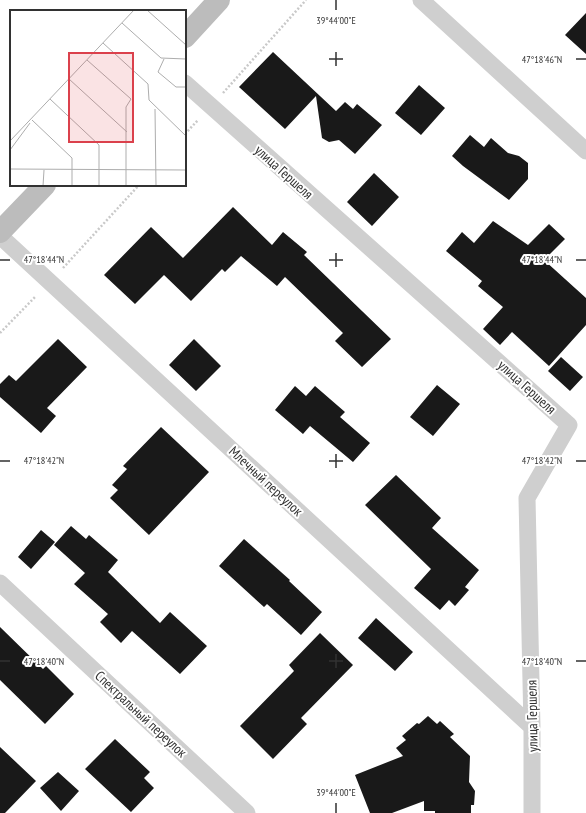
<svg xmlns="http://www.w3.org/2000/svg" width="586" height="813" font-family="'PT Sans Narrow',sans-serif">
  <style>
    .building { fill: #191919 }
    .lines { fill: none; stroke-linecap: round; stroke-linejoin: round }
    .path { stroke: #c9c9c9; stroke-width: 2.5; stroke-dasharray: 2 2; stroke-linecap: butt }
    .minor { stroke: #cfcfcf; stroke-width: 17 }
    .secondary { stroke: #bcbcbc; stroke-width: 22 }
    .ticks { fill: none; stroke: #323232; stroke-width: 1.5 }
    .labels { text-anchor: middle; stroke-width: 4; stroke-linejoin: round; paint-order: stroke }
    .street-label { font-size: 14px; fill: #323232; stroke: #fff }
    .inset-road { fill: none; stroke: #adadad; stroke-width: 1 }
    .view { fill: #db414c; fill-opacity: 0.15; stroke: #db414c; stroke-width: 2 }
    .inset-edge { fill: none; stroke: #323232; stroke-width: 2 }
    .ticks-label { font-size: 10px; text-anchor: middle; fill: #323232; stroke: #fff; stroke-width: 4; stroke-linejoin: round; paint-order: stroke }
  </style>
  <rect width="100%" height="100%" fill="#fff"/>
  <path class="building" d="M586 13V54L565 35Z
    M273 52 336 111 345 102 353 109 357 104 382 125 355 154 339 140 329 142 322 138 316 96 285 129 239 87Z
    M419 85 445 108 421 135 395 113Z
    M470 135 484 147 491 138 508 153 519 156 528 163V179L509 200 463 166 452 156Z
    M374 173 399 197 372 226 347 202Z
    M233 207 272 245 283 232 307 252 304 255 391 339 362 367 335 341 343 333 285 277 277 286 241 256 225 272 222 269 191 301 164 275 135 304 104 275 151 227 183 258Z
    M493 221 528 245 549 224 565 239 544 260 586 298V325L549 366 512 332 500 345 483 329 503 307 478 286 482 281 446 251 462 232 474 243Z
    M58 339 87 367 47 408 56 416 41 433 0 397V384L9 375 16 381Z
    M194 339 221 366 196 391 169 365Z
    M561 357 583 377 570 391 548 371Z
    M437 385 460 404 433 436 410 417Z
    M295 386 306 396 315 386 345 412 340 417 370 443 353 462 310 426 303 434 275 410Z
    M161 427 209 472 149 535 110 498 118 490 112 485 127 469 123 466Z
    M396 475 441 518 432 528 479 570 465 587 469 590 455 606 449 600 440 610 414 588 431 569 365 505Z
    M71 526 86 539 89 535 118 560 108 572 160 623 170 612 207 646 180 674 132 631 121 643 100 622 108 614 74 584 85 573 54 545Z
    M41 530 55 542 31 569 18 557Z
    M244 539 290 580 289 581 322 612 301 635 267 604 264 607 219 566Z
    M376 618 413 652 395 671 358 638Z
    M0 627 43 669 46 666 74 694 45 724 0 680Z
    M320 633 353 665 301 718 307 724 273 759 240 726 294 671 289 665Z
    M428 716 437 724 440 721 454 734 450 737 470 756 469 782 475 791 474 805H471V813H435V811H424V801L392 813H370L355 775 403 756 396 748 406 740 402 736 417 723 419 724Z
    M115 739 150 772 144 778 154 788 131 812 85 769Z
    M0 747 36 781 5 813H0Z
    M58 772 79 791 61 811 40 788Z"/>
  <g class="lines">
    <path class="path" d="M223 93 306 0
      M185 134 198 120
      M63 268 139 185
      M0 333 36 296"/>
    <path class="minor" d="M421 0 586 151
      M185 83 569 425 527 498 532 727V813
      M0 236 532 727
      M0 583 247 813"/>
    <path class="secondary" d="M185 37 219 0
      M0 232 45 185"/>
  </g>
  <path class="ticks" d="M336 0V10M336 52V66M329 59H343M576 59H586M336 253V267M0 260H10M329 260H343M576 260H586M336 454V468M0 461H10M329 461H343M576 461H586M336 654V668M0 661H10M329 661H343M576 661H586M336 803V813"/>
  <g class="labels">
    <g class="street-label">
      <text transform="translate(284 172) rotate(42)" y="5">улица Гершеля</text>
      <text transform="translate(527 387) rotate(42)" y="5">улица Гершеля</text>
      <text transform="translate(266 481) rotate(43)" y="5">Млечный переулок</text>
      <text transform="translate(141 714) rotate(43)" y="5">Спектральный переулок</text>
      <text transform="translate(532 716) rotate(-91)" y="5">улица Гершеля</text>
    </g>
  </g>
  <g transform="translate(10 10)">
    <rect width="176" height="176" fill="#fff"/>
    <path class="inset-road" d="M137 0 176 35M112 13 151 48 176 49M93 33 138 74 139 90 176 126M154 49 148 62 166 77H176M77 50 121 89 116 97V176M59 69 117 122M40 89 89 135V176M145 99 146 176M22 110 62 148V176M0 131 124 0M0 140 20 113M0 159 176 160M33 176 34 160"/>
    <path class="view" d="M59 43H123V132H59Z"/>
    <rect width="176" height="176" class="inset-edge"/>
  </g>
  <g class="ticks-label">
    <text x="336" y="24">39°44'00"E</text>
    <text x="542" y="63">47°18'46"N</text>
    <text x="44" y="263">47°18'44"N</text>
    <text x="542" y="263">47°18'44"N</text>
    <text x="44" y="464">47°18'42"N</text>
    <text x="542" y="464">47°18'42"N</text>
    <text x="44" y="665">47°18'40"N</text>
    <text x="542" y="665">47°18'40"N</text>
    <text x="336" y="796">39°44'00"E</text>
  </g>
</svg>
